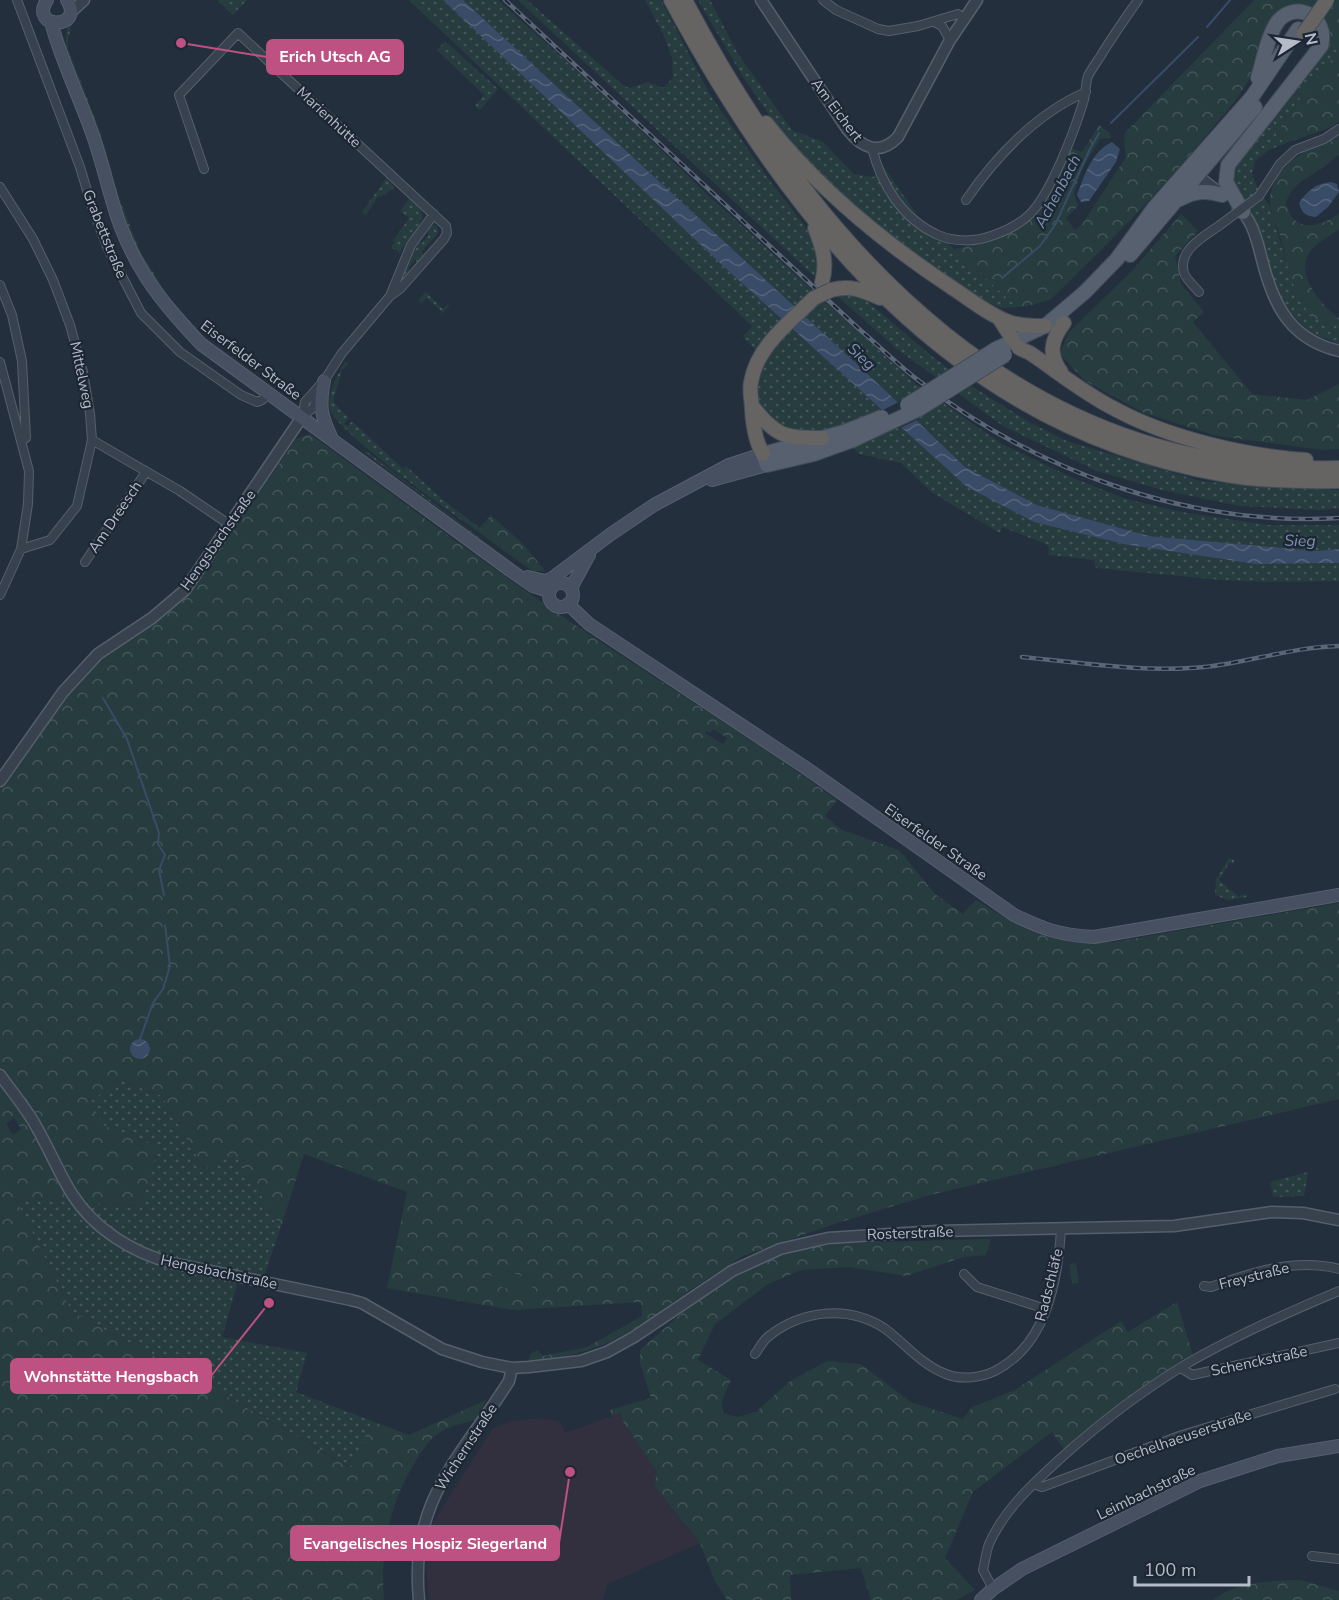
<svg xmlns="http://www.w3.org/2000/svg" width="1339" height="1600" font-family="'Nunito Sans',sans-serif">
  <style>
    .medical { fill: #32303f }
    .grass { fill: url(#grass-dots) }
    .forest { fill: url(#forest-crowns); fill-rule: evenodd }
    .pitch { fill: #263c3f }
    .water { fill: url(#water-waves) }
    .pier { fill: #242f3e }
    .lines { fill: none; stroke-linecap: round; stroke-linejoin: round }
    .stream { stroke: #394c67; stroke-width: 2 }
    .minor-casing { stroke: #565f6c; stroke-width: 10 }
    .tertiary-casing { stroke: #565f6c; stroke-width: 13 }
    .secondary-casing { stroke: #565f6c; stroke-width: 14 }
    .primary-casing { stroke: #414a57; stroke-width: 16 }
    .trunk-casing { stroke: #434c59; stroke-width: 16 }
    .minor { stroke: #38414e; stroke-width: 8 }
    .tertiary { stroke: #38414e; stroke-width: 10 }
    .secondary { stroke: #465061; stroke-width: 12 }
    .primary { stroke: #56606e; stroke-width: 14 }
    .trunk { stroke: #656462; stroke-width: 14 }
    .rail-casing { stroke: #5a6575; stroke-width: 4.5 }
    .rail { stroke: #1d2633; stroke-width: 2; stroke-dasharray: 7; stroke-linecap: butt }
    .minor-bridge-casing { stroke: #565f6c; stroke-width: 10; stroke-linecap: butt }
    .primary-bridge-casing { stroke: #414a57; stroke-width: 16; stroke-linecap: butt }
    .trunk-bridge-casing { stroke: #434c59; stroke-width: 16; stroke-linecap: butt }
    .minor-bridge { stroke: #38414e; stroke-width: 8 }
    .primary-bridge { stroke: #56606e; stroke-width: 14 }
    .trunk-bridge { stroke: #656462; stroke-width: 14 }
    .labels { text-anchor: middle; stroke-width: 4.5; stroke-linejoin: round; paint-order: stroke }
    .street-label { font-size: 15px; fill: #b4bcc9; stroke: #1d2633 }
    .water-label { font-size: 16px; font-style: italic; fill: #7c92b1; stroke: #1d2633 }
    .leader { fill: none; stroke: #bd5182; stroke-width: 2 }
    .callout-dot { fill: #bd5182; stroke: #1d2633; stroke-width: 2 }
    .callout { fill: #bd5182; stroke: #bd5182; stroke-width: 2 }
    .callout-label { font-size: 16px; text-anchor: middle; font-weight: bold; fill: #fff }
  </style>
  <defs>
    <pattern id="grass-dots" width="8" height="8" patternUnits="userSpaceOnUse" patternTransform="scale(1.5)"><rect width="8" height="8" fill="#263c3f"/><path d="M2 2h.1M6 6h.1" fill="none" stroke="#435659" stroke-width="1.8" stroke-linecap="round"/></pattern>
    <pattern id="forest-crowns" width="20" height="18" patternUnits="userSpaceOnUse" patternTransform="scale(1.5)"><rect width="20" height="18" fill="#263c3f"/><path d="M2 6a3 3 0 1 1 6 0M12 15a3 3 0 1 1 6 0" fill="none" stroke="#435659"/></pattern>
    <pattern id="water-waves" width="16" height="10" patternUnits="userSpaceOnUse" patternTransform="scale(1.5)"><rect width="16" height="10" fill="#394c67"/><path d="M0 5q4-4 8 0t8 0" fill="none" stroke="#53647b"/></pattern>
  </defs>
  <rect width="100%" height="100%" fill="#242f3e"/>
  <path class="medical" d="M621 1413 622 1420 656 1471 655 1487 700 1543 608 1584 603 1600H429L426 1565 432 1524 493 1428 511 1421 540 1418 559 1421 565 1433Z"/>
  <path class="grass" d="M217 0H247L233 15Z
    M409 0H443L723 266 967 487 1034 522 1123 544 1255 564 1339 563V581L1268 582 1221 580 1096 568 1094 560 1049 555 1048 545 1002 527 1000 533 931 492 901 463 859 454 834 428 807 434 785 431 761 410 757 394 758 380 767 361 743 337 752 326Z
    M463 0H498L607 98 710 197 917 385 1002 444 1073 478 1126 499 1182 512 1267 525H1339V549L1316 551 1149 536 1037 505 965 467 888 393Z
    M518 0H527L623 85 629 88 648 82 664 88 673 77 672 58 664 36 645 0H661L709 93 772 184 802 222 815 243 819 264 816 278Z
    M698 0H710L738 54 792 130 823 142 854 174 873 177 884 167 917 215 1017 307 1001 308 979 298 888 235 858 212 784 136 743 77Z
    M71 19C73 30 66 38 68 49L100 131 119 198 140 251 168 296 202 335C169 303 145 268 126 227L66 49V33Z
    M1327 38 1339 42V52C1314 76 1295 106 1276 135L1286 143 1269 150 1255 161 1252 174 1259 192 1270 206 1288 268 1325 324 1339 326V344L1319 336 1308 330 1287 310 1275 284 1260 230 1245 203 1233 188 1231 169Z
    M445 41 498 89 480 110 475 106 484 95 437 50Z
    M386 178 395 187 381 197 378 196 366 215 362 212Z
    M409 199C413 203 421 208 422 214 425 223 404 243 400 253L391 247 395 242 393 241 409 218 400 211Z
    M432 225 437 226 438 233 422 251 423 259 417 266 416 259 409 267V274L398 287 405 263 409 261 417 245 416 241 420 237 421 244 428 236V228Z
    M426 292 443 309 448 304 449 306 441 315 442 312 427 298 421 303 418 300Z
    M859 294 933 357 976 389 1031 423 1067 441 1200 481 1274 488 1339 490V508L1320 510 1240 506 1162 490 1097 471 1003 426 897 349 836 295Z
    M345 362 349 363 342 370 333 402 349 418 344 424 348 426 352 421 403 469 406 466 442 499 476 525 480 528 477 531C452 513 335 431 330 409 326 394 338 374 345 362Z
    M366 451 517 566 532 575 515 565 364 452Z
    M1229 858 1234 860V864L1230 862 1219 880 1238 896 1246 894 1247 897 1228 900 1215 895 1216 880Z
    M120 1080 162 1096 204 1169 235 1153 281 1227 264 1276 240 1275 222 1337 307 1353 296 1392 372 1421 352 1468 188 1374 72 1312 15 1198 141 1206 157 1147 102 1125 90 1101Z
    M1308 1172 1304 1196 1273 1197 1270 1182Z"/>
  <path class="forest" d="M1254 0H1339V42L1327 38C1318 17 1313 0 1284 7 1264 17 1263 48 1255 67 1251 77 1246 86 1239 95 1229 110 1216 123 1205 137 1157 195 1105 247 1051 299 1039 302 1031 307 1017 307L954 249C969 245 986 244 1000 238 1042 221 1053 186 1070 148L1082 152 1099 125 1110 133 1111 138 1100 139 1082 169 1074 193 1078 206 1066 218 1075 230 1083 223 1126 157 1124 142 1125 133Z
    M1339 52V122L1329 128 1286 143 1276 135C1294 106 1314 76 1339 52Z
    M1339 132V154C1334 158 1329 163 1324 167 1308 178 1294 182 1286 202 1291 233 1320 229 1339 213V229C1330 236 1315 243 1309 253 1295 275 1322 306 1339 318V326C1335 326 1329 326 1325 324 1294 312 1288 264 1280 236 1276 222 1267 207 1271 192 1280 160 1313 147 1339 132Z
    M1181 214 1198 231 1175 256 1181 284 1204 312 1193 322 1252 394 1307 400 1339 384V449L1323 450 1217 436 1144 413 1085 381 1060 354 1068 333 1131 272Z
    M310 434C387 490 463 548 542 602 639 670 741 730 837 800L825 816 842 830 899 850 935 894 963 914 976 900C1009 920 1040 941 1081 943 1092 943 1103 942 1114 942L1339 903V1099L930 1195 837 1223 743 1256 687 1292 648 1321 610 1342 589 1350 559 1358 528 1361 531 1353 538 1350 543 1356 587 1347 642 1316 641 1302 513 1310 387 1288 407 1192 304 1154 281 1227 235 1154 204 1169 162 1096 120 1080 91 1101 103 1125 158 1147 141 1206 15 1198 72 1312 188 1374 351 1468 372 1421 409 1435 486 1400 477 1419C466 1423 452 1425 442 1431 431 1437 421 1451 415 1462 389 1505 380 1550 384 1600H0V789L70 693 107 653 166 614 195 586 296 439ZM713 729 727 738 723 744 705 733 707 731 710 733ZM14 1118 21 1129 13 1135 6 1124Z
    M491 515 525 546 545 571H532L477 531Z
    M991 1239 986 1255 964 1257 906 1276 849 1267 801 1270 768 1284 715 1324 698 1360 731 1380 722 1400 723 1413 737 1417 756 1412 790 1381 827 1361 861 1364 911 1402 963 1419 972 1407 1015 1390 1121 1321 1128 1332 1177 1302 1193 1356 1064 1449 1052 1432 973 1492 945 1558 975 1590 956 1600H871L861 1568 790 1575 791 1600H727L714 1579 700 1543 655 1487 656 1471 622 1420 621 1413 612 1416 610 1410 651 1398 640 1363V1350L691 1305 716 1287 768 1260 815 1246 846 1243Z
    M1300 1580 1339 1591V1600H1213C1238 1581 1270 1581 1300 1580Z"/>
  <path class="pitch" d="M1076 1263 1079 1283 1072 1284 1069 1264Z
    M494 1267 535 1280 529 1296 489 1283Z"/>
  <path class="water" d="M443 0H463L888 393 965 467 1037 505 1149 536 1316 551 1339 549V563L1255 564 1123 544 1034 522 967 487 723 266Z
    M1112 142 1120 149 1116 162 1089 201 1081 202 1077 195C1085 175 1091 152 1112 142Z
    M1331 182 1337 184 1339 192 1328 207 1316 217C1306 216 1302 214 1299 203 1308 190 1315 184 1331 182Z
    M130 1049a10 10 0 1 1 20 0a10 10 0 1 1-20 0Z"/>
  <path class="pier" d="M901 401 919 419 898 429 879 412Z"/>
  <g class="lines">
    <path class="stream" d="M1207 27 1230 0
      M1111 123 1198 37
      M1002 278 1040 246 1055 225 1090 149 1099 133
      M103 698 127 739 159 833 158 844 165 855 159 870 164 895
      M140 1039 153 1003 163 989 170 966 165 925"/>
    <defs>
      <path id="minor" d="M17 0 80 167 92 207 108 249 141 313 180 352 241 395 257 402 262 400 269 393
        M823 0 836 10 878 29 889 31 918 26 958 14 964 19
        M934 22 942 26 950 40
        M872 148C881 184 902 219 938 235 954 242 975 242 991 236 1006 231 1019 225 1030 214 1051 193 1074 132 1083 103 1086 95 1085 85 1088 76 1091 70 1096 63 1100 57 1112 37 1125 19 1138 0
        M204 169 179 95 238 33 446 226 447 233 444 239 400 289 390 296 342 353 324 381 313 408 302 417
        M0 187 33 239 53 280 70 325 83 372 90 414 92 440 77 506 50 540 21 549
        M1259 196 1280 164 1295 150 1324 139 1339 129
        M966 200C996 156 1037 113 1086 92
        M0 285 12 315 22 361 26 438 22 440
        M1199 292C1194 286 1186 279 1184 273 1177 250 1205 236 1220 225
        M390 296 411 245 434 214
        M0 362 29 471 28 504 21 549 0 595
        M302 417 305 402 320 385
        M92 440 180 491 230 525
        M85 562 146 472
        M964 1274 977 1287 1046 1309
        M1204 1286 1211 1287C1252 1272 1296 1258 1339 1269
        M755 1354C759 1349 763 1340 769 1336 802 1310 848 1305 884 1328 905 1343 921 1365 946 1374 961 1380 980 1378 995 1371 1046 1345 1058 1282 1061 1229
        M1181 1368 1192 1375 1339 1343
        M1033 1484 1042 1487 1182 1435 1335 1389
        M1312 1556 1339 1559
        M993 1589 983 1570C985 1562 986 1552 989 1544 1005 1508 1034 1483 1062 1457 1099 1424 1140 1392 1183 1366 1232 1337 1286 1313 1339 1291"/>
      <path id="tertiary" d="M761 0 847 129C861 147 879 157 898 137L950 40 977 0
        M70 13 84 0
        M1198 176 1221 194
        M1238 208C1250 217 1255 234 1259 248 1271 297 1284 338 1339 351
        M0 781 63 692 98 654 152 618 185 590 302 417
        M0 1075C12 1092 27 1109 37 1128 49 1149 59 1173 72 1194 94 1229 133 1253 172 1263L351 1300 362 1303 442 1349 482 1362 512 1368 529 1367 581 1361 607 1352 634 1337 732 1271 780 1249 828 1238 937 1231 1174 1226 1272 1212 1303 1213 1339 1220
        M419 1600C409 1499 461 1458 509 1381L512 1368"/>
      <path id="secondary" d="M47 0C28 30 86 30 67 0
        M51 22C61 60 79 96 92 133 103 163 109 195 120 225 139 275 165 306 201 344L510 570 533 586 549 591
        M324 381C319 406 321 416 332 439
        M712 480 767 465
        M528 577 545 581 551 579 611 534 654 505 729 465 763 454
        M549 595a12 12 0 1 1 24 0a12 12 0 1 1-24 0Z
        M571 588 589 555
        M568 604 589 624 806 768 1014 915C1046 930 1059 935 1094 937L1339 895
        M981 1600 993 1589 1022 1569 1200 1481 1278 1456 1339 1446"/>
      <path id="primary" d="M1180 199C1195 191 1207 190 1222 195
        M1243 212 1226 182 1228 165 1321 46C1329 18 1298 0 1279 20 1268 33 1263 62 1258 78
        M1130 255 1255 107
        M996 349 1045 326 1085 292 1117 259 1154 208 1252 97 1298 29
        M844 432 763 454 767 465 814 454 853 440"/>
      <path id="trunk" d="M671 0C791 224 956 428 1221 474 1260 481 1300 482 1339 481
        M685 0C820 257 1027 478 1339 468
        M766 123C818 189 884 243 954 289 971 300 989 315 1009 322 1020 326 1033 326 1045 326
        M815 228C822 246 828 262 822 282
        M831 290C850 285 863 290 880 298
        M999 318 1013 340
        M1019 348 1030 353C1058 372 1085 394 1115 409 1168 438 1246 456 1306 460
        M1061 372C1048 354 1051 340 1064 323
        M752 406C777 436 782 438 822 438
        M763 454C755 441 753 425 752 410 752 401 749 391 751 382 757 346 790 322 814 298"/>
    </defs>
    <use href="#minor" class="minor-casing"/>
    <use href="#tertiary" class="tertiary-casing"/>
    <use href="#secondary" class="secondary-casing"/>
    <use href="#primary" class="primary-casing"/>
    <use href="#trunk" class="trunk-casing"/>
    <use href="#minor" class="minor"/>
    <use href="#tertiary" class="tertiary"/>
    <use href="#secondary" class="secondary"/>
    <use href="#primary" class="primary"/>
    <use href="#trunk" class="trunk"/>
    <defs>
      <path id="rail" d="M505 0 859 329C878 345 895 362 914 377 1033 470 1187 527 1339 518
        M1022 657C1085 663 1150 674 1213 666 1256 660 1296 647 1339 646"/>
    </defs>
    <use href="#rail" class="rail-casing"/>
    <use href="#rail" class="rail"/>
    <defs>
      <path id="minor-bridge" d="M1220 225 1259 196"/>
      <path id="primary-bridge" d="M907 405 996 349
        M844 432 882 417
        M853 440 919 409 1005 355"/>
      <path id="trunk-bridge" d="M1304 33 1327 0
        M814 298 831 290"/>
    </defs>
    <use href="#minor-bridge" class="minor-bridge-casing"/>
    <use href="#primary-bridge" class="primary-bridge-casing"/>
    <use href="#trunk-bridge" class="trunk-bridge-casing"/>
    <use href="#minor-bridge" class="minor-bridge"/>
    <use href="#primary-bridge" class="primary-bridge"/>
    <use href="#trunk-bridge" class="trunk-bridge"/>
  </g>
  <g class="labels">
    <g class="street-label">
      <text transform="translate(837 110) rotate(53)" y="5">Am Eichert</text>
      <text transform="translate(329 117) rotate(43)" y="5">Marienhütte</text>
      <text transform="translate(105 234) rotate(68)" y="5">Grabettstraße</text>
      <text transform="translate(251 360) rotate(37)" y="5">Eiserfelder Straße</text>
      <text transform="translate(82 375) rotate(78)" y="5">Mittelweg</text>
      <text transform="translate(115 517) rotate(-56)" y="5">Am Dreesch</text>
      <text transform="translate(218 540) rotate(-55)" y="5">Hengsbachstraße</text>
      <text transform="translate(936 842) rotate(35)" y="5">Eiserfelder Straße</text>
      <text transform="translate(910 1233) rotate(-2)" y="5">Rosterstraße</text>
      <text transform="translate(219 1272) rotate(12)" y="5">Hengsbachstraße</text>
      <text transform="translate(1254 1276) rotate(-14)" y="5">Freystraße</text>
      <text transform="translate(1049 1285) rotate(-76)" y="5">Radschläfe</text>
      <text transform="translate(1259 1361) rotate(-12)" y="5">Schenckstraße</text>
      <text transform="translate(1183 1437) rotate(-19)" y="5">Oechelhaeuserstraße</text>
      <text transform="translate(466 1447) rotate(-57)" y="5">Wichernstraße</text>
      <text transform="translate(1146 1492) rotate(-26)" y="5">Leimbachstraße</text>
    </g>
    <g class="water-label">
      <text transform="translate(1057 191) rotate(-62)" y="6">Achenbach</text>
      <text transform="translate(862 356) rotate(43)" y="6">Sieg</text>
      <text transform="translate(1300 540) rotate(1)" y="6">Sieg</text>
    </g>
  </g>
  <path class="leader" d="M181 43L267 57M269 1303L211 1376M570 1472L559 1543"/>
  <g class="callout-dot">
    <circle cx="181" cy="43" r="6"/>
    <circle cx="269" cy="1303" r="6"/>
    <circle cx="570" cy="1472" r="6"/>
  </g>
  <g class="callout">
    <rect x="267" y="40" width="136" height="34" rx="6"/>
    <rect x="11" y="1359" width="200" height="34" rx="6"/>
    <rect x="291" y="1526" width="268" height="34" rx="6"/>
  </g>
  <g class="callout-label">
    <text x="335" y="62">Erich Utsch AG</text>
    <text x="111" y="1382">Wohnstätte Hengsbach</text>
    <text x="425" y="1549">Evangelisches Hospiz Siegerland</text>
  </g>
  <g transform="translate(1297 42) rotate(78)" stroke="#1d2633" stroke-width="4.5" paint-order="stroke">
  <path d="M0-4.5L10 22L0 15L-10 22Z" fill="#b4bcc9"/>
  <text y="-9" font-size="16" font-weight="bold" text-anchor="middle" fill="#b4bcc9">N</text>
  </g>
  <path d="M1135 1576v9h114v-9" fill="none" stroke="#b4bcc9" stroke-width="3"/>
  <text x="1144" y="1576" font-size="18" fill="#b4bcc9" stroke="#1d2633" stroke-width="4.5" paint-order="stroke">100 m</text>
</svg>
